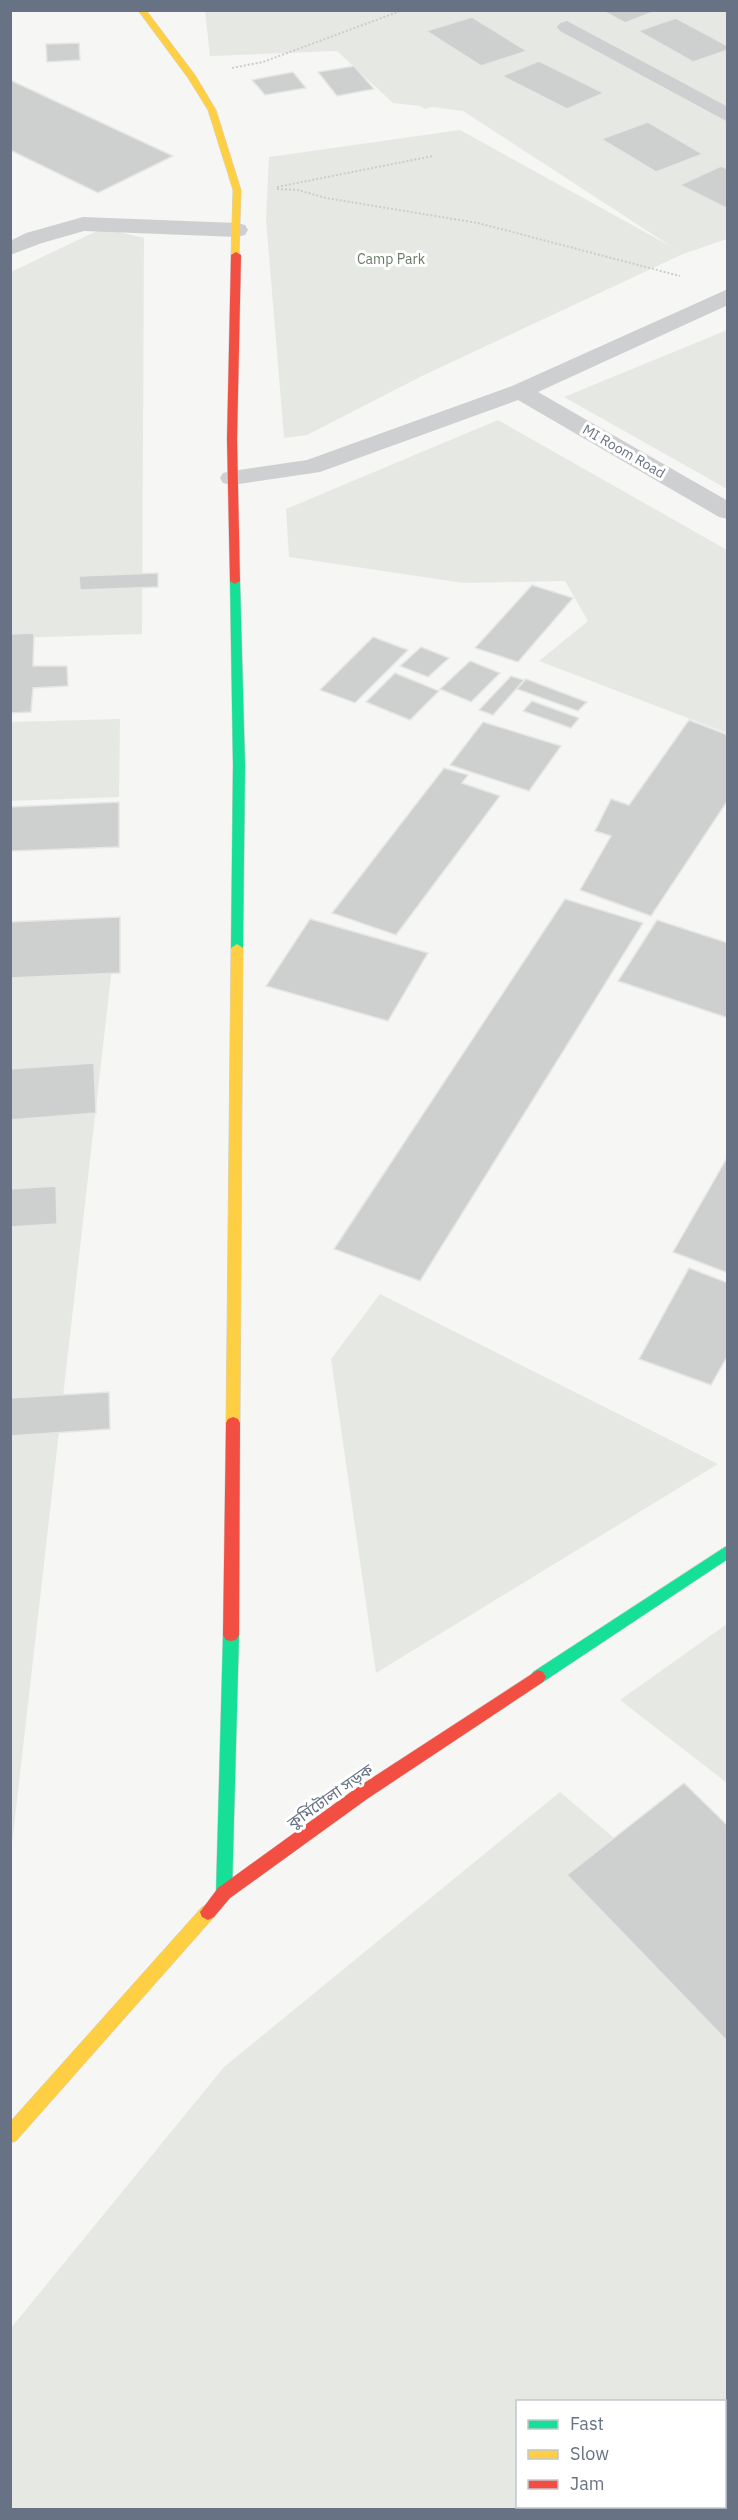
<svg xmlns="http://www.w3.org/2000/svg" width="738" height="2520" font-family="'IBM Plex Sans','Noto Sans Bengali',sans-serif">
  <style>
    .green { fill: #e6e9e3; fill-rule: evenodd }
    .building { fill: #ced0d0; stroke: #e6e6e5; stroke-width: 1.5 }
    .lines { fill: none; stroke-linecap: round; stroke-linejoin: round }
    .fast-casing { stroke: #d2d2d3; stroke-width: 1 }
    .slow-casing { stroke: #d2d2d3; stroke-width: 1 }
    .jam-casing { stroke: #d2d2d3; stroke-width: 1 }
    .path { stroke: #cccccd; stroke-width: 2; stroke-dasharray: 2 2; stroke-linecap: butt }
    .street { fill: #cecfd0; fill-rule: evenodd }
    .fast { fill: #16e098; fill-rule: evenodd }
    .slow { fill: #ffcf43; fill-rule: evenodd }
    .jam { fill: #f24e42; fill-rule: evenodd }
    .labels { text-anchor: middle; stroke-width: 6; stroke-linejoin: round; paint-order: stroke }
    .far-park-label { font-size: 14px; fill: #677c66; stroke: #fff }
    .far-street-label { font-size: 14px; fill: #677384; stroke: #fff }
    .street-label { font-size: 16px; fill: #677384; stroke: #fff }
  </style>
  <rect width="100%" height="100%" fill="#f6f6f5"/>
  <path class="green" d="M205 11H727V239L683 254 422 376 307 435 284 438 266 219 269 157 460 130 672 247 463 111 432 107 425 109 420 106 393 103 337 51 210 56Z
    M103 228 144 238 142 634 11 638V272Z
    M727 330V489L564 397Z
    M498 420 727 550V733L539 661 588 621 565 581 464 583 289 557 286 509Z
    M120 719 119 797 11 801V722Z
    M11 931 116 932 11 1853Z
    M380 1294 718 1464 376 1673 331 1359Z
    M727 1624V1783L620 1700Z
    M560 1792 727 1934V2509L11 2510V2328L224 2067ZM518 2402H724V2506H518Z"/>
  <path class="building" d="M601 10H658L625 23Z
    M472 17 527 51 481 66 426 31Z
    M676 18 728 46V50L693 62 638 31Z
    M79 43 80 60 47 62 46 44Z
    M539 61 604 93 567 109 502 76Z
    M354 66 374 89 337 96 318 72Z
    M293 72 306 88 265 95 252 80Z
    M10 80 173 156 98 193 10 150Z
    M648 122 703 154 656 172 601 139Z
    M721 166 728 169V209L680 185Z
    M158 573V587L80 590 79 576Z
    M532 585 573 598 518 662 475 648Z
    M34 633 33 666H67L68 686 33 688 31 712 10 713V634Z
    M373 637 408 650 355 703 320 690Z
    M421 647 449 658 428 677 400 666Z
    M470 661 500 673 471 702 440 689Z
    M395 673 439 691 410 720 366 702Z
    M511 676 524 680 493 715 479 710Z
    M526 679 587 702 578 711 517 689Z
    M532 701 579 718 571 728 523 711Z
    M689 720 728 735V800L651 916 580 890 611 836 595 831 611 799 629 805Z
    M483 722 561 746 529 791 450 765Z
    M444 768 468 775 462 783 500 796 396 935 332 913Z
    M119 802V847L10 851V807Z
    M565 899 643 923 420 1281 334 1249Z
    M120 917V973L10 978V922Z
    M310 919 428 953 388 1021 266 986Z
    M657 920 728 943V1018L618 981Z
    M94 1063 96 1113 10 1120V1069Z
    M728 1156V1273L673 1252Z
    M56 1186 57 1224 10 1227V1189Z
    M689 1268 728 1283V1355L711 1385 639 1359Z
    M109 1392 110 1429 10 1436V1398Z
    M684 1783 728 1826V2042L567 1875Z"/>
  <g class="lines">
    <defs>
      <path id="fast" d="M235 578 240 581 245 765 243 948 237 952 231 948 233 765 230 581Z
        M728 1545V1559L543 1682 538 1684 533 1682 530 1677 533 1672Z
        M231 1629 236 1630 239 1635 232 1893 230 1898 224 1900 218 1898 216 1893 223 1635 226 1630Z"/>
      <path id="slow" d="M138 10H146L195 75 216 110 241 190 239 257 231 255 233 190 208 110 188 78Z
        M237 944 243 948 240 1423 238 1427H228L226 1423 231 948Z
        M208 1904 214 1907 216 1912 214 1917 16 2141 10 2143V2122L202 1907Z"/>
      <path id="jam" d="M236 252 241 255 237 439 240 581 235 584 230 581 227 439 231 255Z
        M233 1417 238 1419 240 1423 239 1635 236 1640 231 1641 226 1640 223 1635 226 1423 228 1419Z
        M538 1670 543 1672 546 1677 543 1682 367 1799 230 1898 214 1917 208 1920 202 1917 200 1912 218 1888 355 1789Z"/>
    </defs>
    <use href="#fast" class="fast-casing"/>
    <use href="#slow" class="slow-casing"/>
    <use href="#jam" class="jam-casing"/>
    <path class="path" d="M232 68 263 62 403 10
      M277 187 433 156
      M277 189 298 190 326 198 478 223 680 276"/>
    <path class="street" d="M567 21 728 107V122L560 31 557 27 560 23Z
      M83 217 237 223 245 225 248 230 245 235 237 237 84 231 42 243 10 255V241L26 233Z
      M728 289V305L538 392 728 501V519L719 517 518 400 320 472 232 485 223 483 220 478 223 473 232 471 307 460 512 386Z"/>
    <use href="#fast" class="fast"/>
    <use href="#slow" class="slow"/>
    <use href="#jam" class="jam"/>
  </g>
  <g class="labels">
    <g class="far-park-label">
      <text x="391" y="264">Camp Park</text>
    </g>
    <g class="far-street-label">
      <text transform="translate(624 451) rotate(30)" y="5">MI Room Road</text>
    </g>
    <g class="street-label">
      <text transform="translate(330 1796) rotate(-35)" y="6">কুর্মিটোলা সড়ক</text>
    </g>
  </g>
  <rect width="738" height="2520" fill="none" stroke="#677384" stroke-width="24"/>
  <rect x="516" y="2400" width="210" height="108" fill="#ffffff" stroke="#c2c7ce" stroke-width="1.5"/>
  <rect x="528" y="2420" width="30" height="9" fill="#16e098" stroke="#c2c7ce" stroke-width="1.5"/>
  <text x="570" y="2430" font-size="18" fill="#677384">Fast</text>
  <rect x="528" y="2450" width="30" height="9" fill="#ffcf43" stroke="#c2c7ce" stroke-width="1.5"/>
  <text x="570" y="2460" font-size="18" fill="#677384">Slow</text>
  <rect x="528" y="2480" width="30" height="9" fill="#f24e42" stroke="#c2c7ce" stroke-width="1.5"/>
  <text x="570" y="2490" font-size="18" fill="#677384">Jam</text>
</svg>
